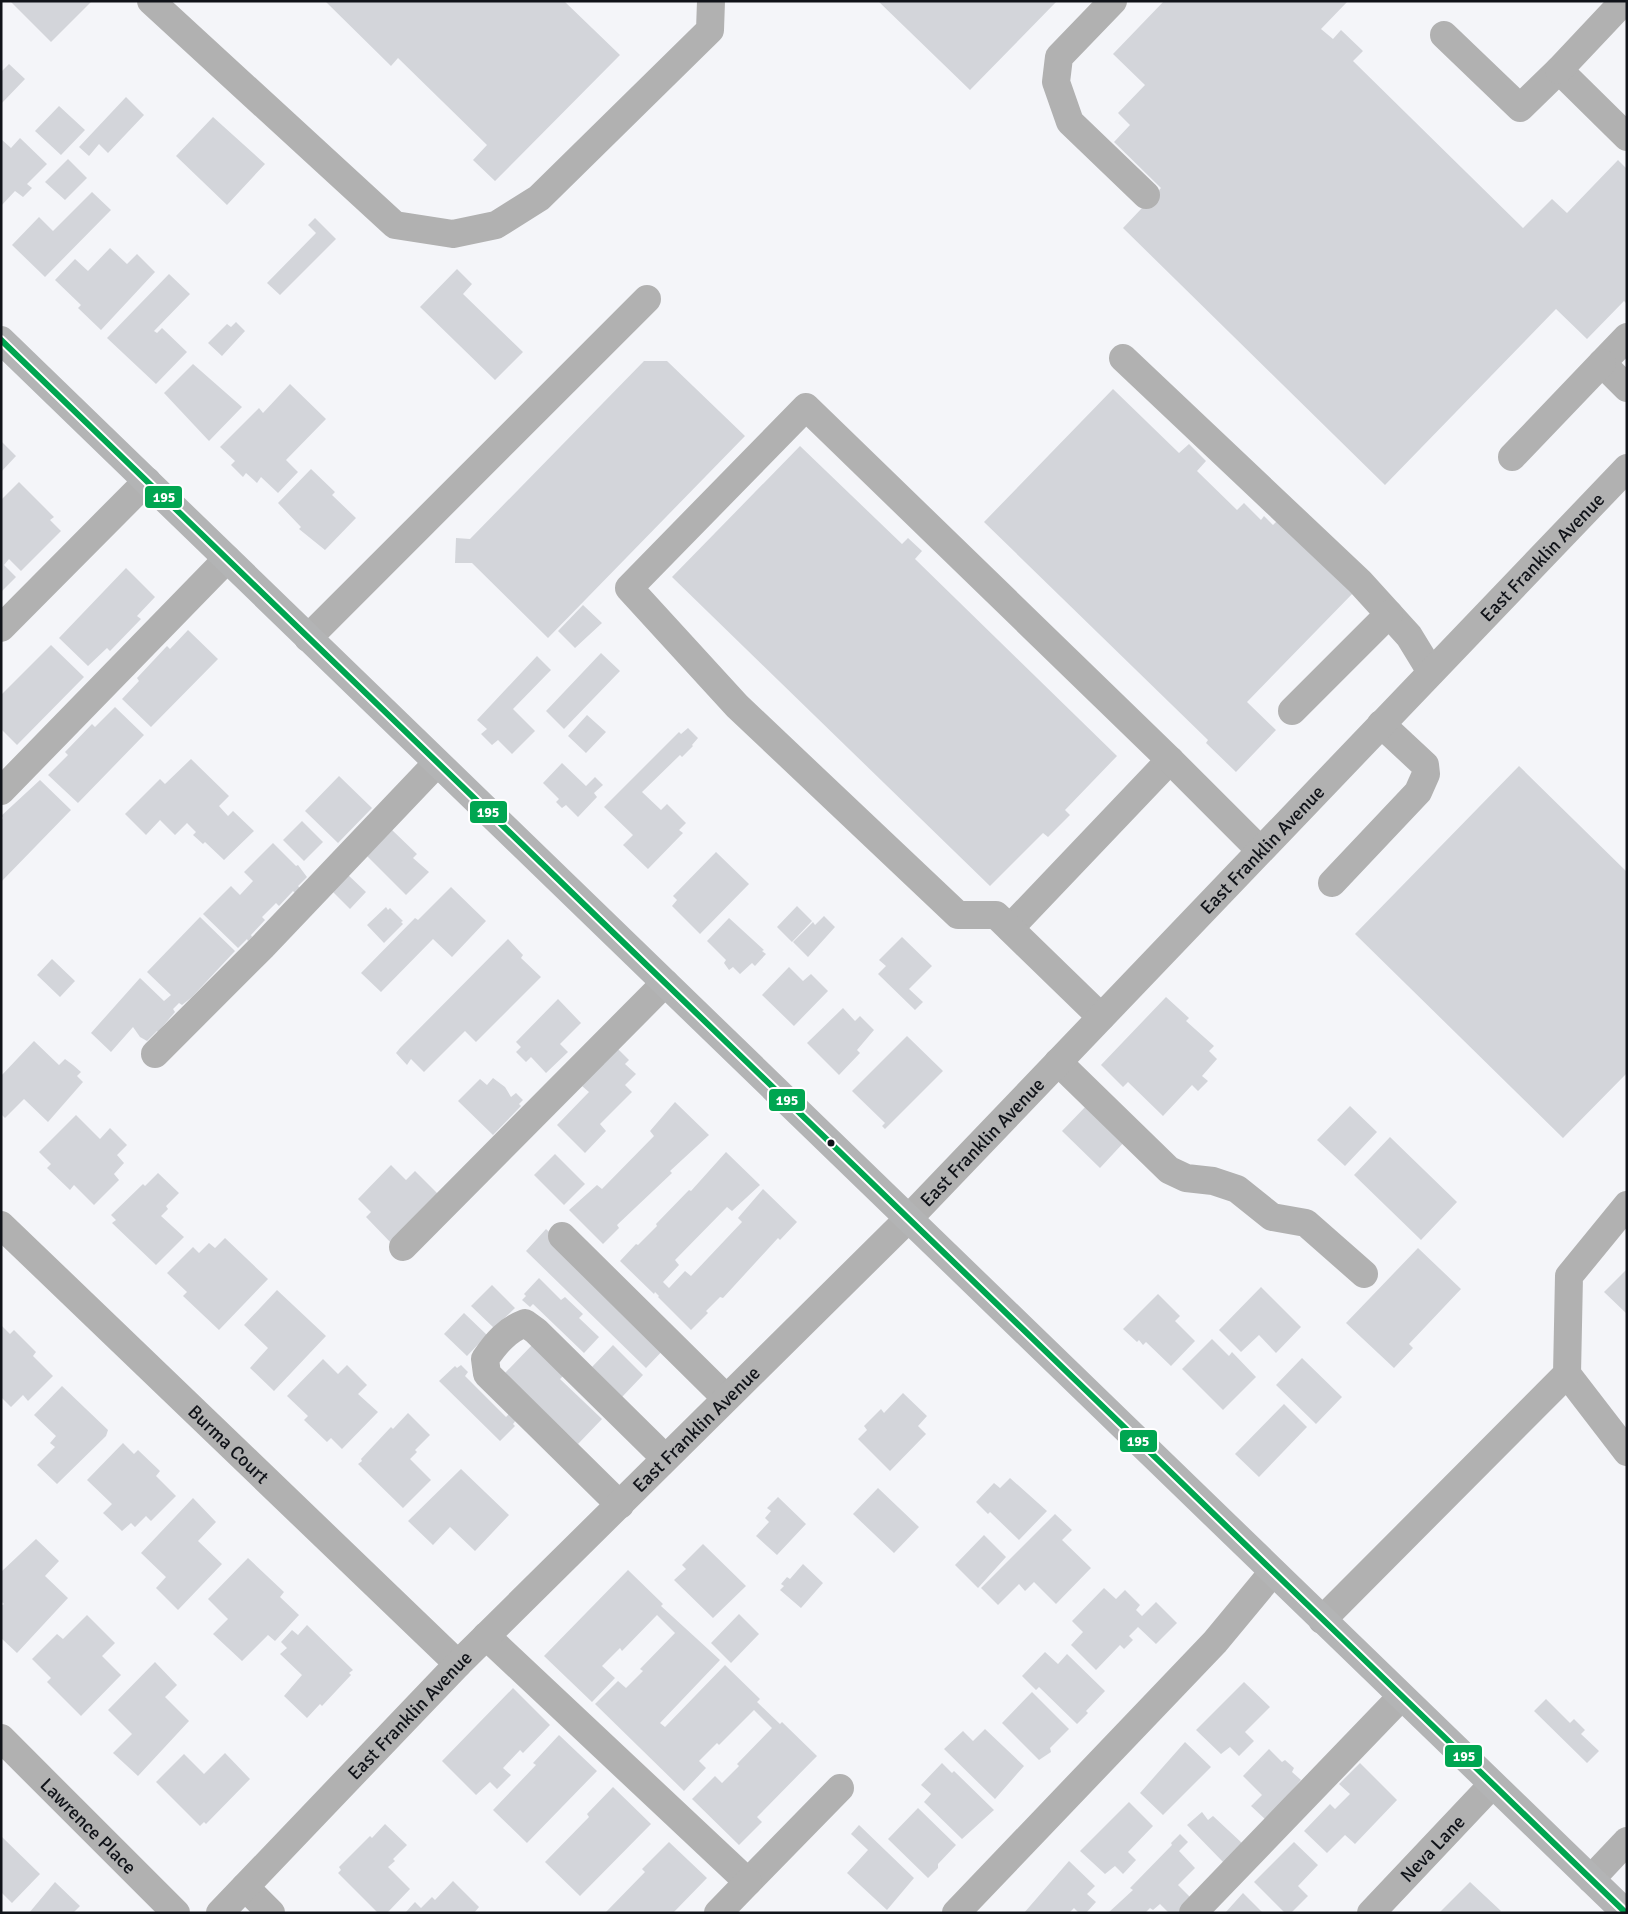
<svg xmlns="http://www.w3.org/2000/svg" width="1628" height="1914" font-family="Signika,sans-serif">
  <style>
    .building { fill: #d3d5da }
    .lines { fill: none; stroke-linecap: round; stroke-linejoin: round }
    .minor { stroke: #b1b1b1; stroke-width: 28 }
    .major { stroke: #b3b4b5; stroke-width: 28 }
    .bus-1-casing { stroke: #fff; stroke-width: 10 }
    .bus-1 { stroke: #00a651; stroke-width: 6 }
    .bus-dot { fill: #101319; stroke: #fff; stroke-width: 2 }
    .labels { text-anchor: middle; stroke-width: 4; stroke-linejoin: round; paint-order: stroke }
    .street-label { font-size: 19px; fill: #101319; stroke: #fff }
    .line-badge { stroke: #fff; stroke-width: 2 }
    .badge-label { font-size: 14px; text-anchor: middle; font-weight: bold; fill: #fff }
  </style>
  <rect width="100%" height="100%" fill="#f4f5f9"/>
  <path class="building" d="M10 1H92L51 42Z
    M325 1H564L620 55 495 181 473 160 487 145 398 58 391 66Z
    M878 1H1057L970 90Z
    M1164 1H1348L1321 29 1333 39 1341 30 1363 51 1353 61 1523 228 1552 199 1567 213 1618 160 1627 169V304L1624 301 1587 339 1556 309 1385 485 1123 228 1161 188 1114 142 1130 125 1118 113 1145 85 1113 54Z
    M9 64 25 79 1 104V72Z
    M126 97 144 115 108 153 99 144 89 156 79 147Z
    M59 106 85 130 61 155 35 131Z
    M213 117 265 164 227 205 176 156Z
    M20 138 47 164 27 184 32 188 23 197 15 191 1 206V139L11 148Z
    M68 159 87 178 65 200 45 182Z
    M92 192 111 210 45 277 12 245 39 217 53 231Z
    M315 218 336 239 280 295 267 283 316 233 308 225Z
    M110 248 127 264 137 254 155 272 101 330 78 308 81 305 55 280 75 259 88 271Z
    M457 269 472 284 463 294 523 352 495 380 420 307Z
    M169 274 190 294 154 331 157 333 162 328 187 352 156 384 107 338Z
    M236 322 245 331 222 356 208 343 227 324 231 327Z
    M644 361H667L745 436 548 638 472 563H455L456 538 470 539Z
    M193 364 242 407 209 441 164 393Z
    M290 384 326 419 286 460 298 472 278 493 261 477 257 483 246 473 243 477 231 465 235 461 220 447 259 408 263 413Z
    M1113 389 1179 453 1189 444 1206 461 1197 471 1237 510 1244 503 1261 520 1264 516 1273 525 1281 517 1356 590 1247 702 1276 730 1236 772 1206 743 1208 740 984 522Z
    M1 441 16 456 1 472Z
    M800 446 902 544 908 538 922 551 915 559 1117 756 1065 810 1070 815 1048 837 1043 833 990 886 672 577Z
    M311 469 335 492 332 495 356 518 325 550 299 529 301 527 278 503Z
    M19 482 54 517 50 520 61 531 21 571 9 559 4 565 16 577 1 592V500Z
    M126 568 155 597 137 616 141 619 110 651 107 648 88 666 59 638Z
    M583 605 602 623 575 648 558 631Z
    M188 630 218 659 151 727 122 699 139 681 137 678 167 646 170 649Z
    M51 645 84 677 17 745 1 729V695Z
    M601 653 620 671 564 729 546 711Z
    M537 656 551 670 513 709 535 731 512 754 498 740 492 745 481 734 487 729 477 720Z
    M115 707 144 735 78 803 48 775 68 755 65 752 92 724 95 727Z
    M587 715 606 732 586 753 568 736Z
    M688 728 698 738 692 745 693 746 682 757 680 755 642 792 661 810 667 804 686 823 679 830 683 833 648 869 623 845 633 835 604 807 679 732 681 734Z
    M191 759 229 796 219 806 228 816 233 811 254 831 224 860 205 842 203 844 193 835 196 832 187 823 175 835 160 820 146 835 125 814 160 779 165 784Z
    M562 763 586 786 595 777 603 785 594 793 597 797 578 817 566 805 562 808 556 802 559 799 543 783Z
    M1519 766 1627 872V1073L1563 1138 1355 934Z
    M339 776 372 808 338 843 305 811Z
    M40 780 71 810 1 882V820L3 818 1 816Z
    M302 821 323 842 304 861 283 840Z
    M392 830 417 854 413 858 429 872 406 895 367 856Z
    M273 843 296 866 298 865 307 877 298 886 300 888 295 893 293 891 279 906 276 903 262 917 265 920 251 935 252 937 248 941 247 939 238 948 203 914 231 886 240 895 253 881 244 872Z
    M716 852 749 884 700 934 672 906 677 900 673 896Z
    M346 873 366 892 350 909 330 889Z
    M451 887 486 921 452 957 433 939 381 992 361 973 415 918 418 920Z
    M797 906 812 921 792 942 777 927Z
    M386 907 388 910 390 908 403 921 401 922 403 924 384 943 367 925Z
    M824 916 835 927 808 957 793 942 813 922 815 925Z
    M200 917 235 951 192 997 182 1005 179 1003 173 1009 175 1012 158 1032 157 1031 147 1041 140 1037 133 1027 111 1052 91 1033 140 978 164 1001 171 995 147 972Z
    M729 918 764 950 762 951 766 954 755 966 752 963 740 974 733 967 729 970 724 963 726 960 707 941Z
    M902 937 932 966 909 989 923 1002 915 1010 878 974 886 966 879 960Z
    M508 939 523 955 521 958 541 977 476 1042 465 1031 424 1072 411 1059 407 1065 396 1053 400 1048Z
    M52 959 75 981 60 997 37 975Z
    M789 967 803 981 811 974 828 991 794 1026 762 995Z
    M1166 997 1189 1018 1186 1021 1214 1046 1209 1051 1217 1059 1202 1076 1208 1081 1198 1091 1192 1085 1163 1116 1128 1082 1123 1087 1101 1065Z
    M558 999 581 1023 560 1044 568 1052 546 1073 531 1057 526 1062 516 1052 521 1047 516 1042Z
    M843 1008 855 1021 860 1016 874 1030 857 1050 860 1053 839 1075 807 1043Z
    M907 1036 943 1071 885 1129 882 1126 885 1123 852 1091Z
    M34 1041 59 1065 65 1059 73 1065 81 1072 77 1076 83 1082 48 1122 24 1099 5 1118 1 1114V1076Z
    M618 1049 629 1060 625 1064 636 1074 625 1085 632 1092 600 1124 606 1131 585 1153 557 1125 589 1092 582 1086 603 1062 604 1064Z
    M493 1078 505 1087 511 1097 516 1093 523 1100 519 1104 521 1106 493 1135 458 1101 480 1079 487 1085Z
    M675 1102 709 1135 670 1171 672 1173 617 1225 619 1228 603 1244 569 1210 597 1185 602 1189 654 1136 650 1131Z
    M1089 1103 1126 1140 1100 1168 1062 1131Z
    M1350 1106 1377 1132 1345 1166 1317 1140Z
    M76 1115 100 1139 110 1128 127 1145 117 1155 124 1163 114 1174 119 1180 94 1205 74 1185 70 1190 47 1168 51 1164 39 1152Z
    M1390 1137 1457 1202 1421 1240 1354 1175Z
    M726 1152 760 1185 732 1211 727 1207 675 1260 679 1265 663 1282 669 1288 685 1271 691 1276 742 1222 738 1218 763 1189 797 1222 780 1240 778 1238 723 1298 720 1297 706 1311 708 1313 691 1330 658 1297 659 1296 655 1292 654 1294 620 1261 636 1244 638 1245 657 1226 656 1224 689 1190 691 1191Z
    M555 1154 585 1184 564 1205 534 1175Z
    M391 1165 406 1180 415 1171 440 1196 393 1245 366 1217 371 1212 358 1199Z
    M158 1173 179 1193 166 1206 168 1209 161 1216 184 1237 156 1265 112 1223 116 1220 111 1215 143 1184 145 1186Z
    M546 1229 667 1346 646 1368 526 1251Z
    M225 1238 268 1279 219 1330 183 1296 187 1292 167 1273 193 1247 199 1253 209 1243 215 1248Z
    M1418 1248 1461 1289 1409 1344 1413 1348 1394 1368 1346 1323Z
    M1627 1269V1314L1604 1292Z
    M539 1278 561 1300 565 1297 583 1314 579 1318 599 1337 584 1353 533 1304 530 1307 522 1300 526 1296 524 1294Z
    M492 1285 515 1308 494 1328 471 1306Z
    M1261 1287 1301 1327 1276 1353 1259 1335 1241 1352 1219 1330Z
    M277 1290 326 1336 274 1391 250 1368 268 1348 244 1325Z
    M1158 1294 1180 1316 1175 1321 1195 1341 1171 1366 1146 1342 1143 1345 1139 1340 1137 1342 1123 1329Z
    M464 1313 487 1335 467 1356 444 1334Z
    M1 1325 10 1334 14 1330 36 1352 33 1356 53 1376 28 1401 23 1395 11 1407 1 1397Z
    M1212 1339 1229 1356 1232 1352 1256 1377 1223 1410 1182 1369Z
    M535 1342 567 1372 560 1379 602 1419 578 1444 505 1373Z
    M613 1345 643 1375 622 1397 592 1367Z
    M1302 1358 1342 1397 1316 1424 1276 1385Z
    M323 1359 338 1374 347 1365 367 1385 358 1394 378 1412 342 1449 331 1438 327 1442 304 1420 308 1416 287 1396Z
    M461 1365 468 1372 465 1376 506 1417 509 1414 516 1420 513 1424 515 1426 500 1441 439 1381 455 1366 457 1368Z
    M62 1386 108 1430 106 1436 57 1484 37 1465 55 1447 50 1443 56 1436 34 1415Z
    M903 1393 927 1416 918 1426 926 1434 890 1471 858 1439 867 1430 864 1426 881 1409 884 1413Z
    M1284 1404 1307 1427 1259 1477 1235 1454Z
    M408 1413 430 1435 415 1450 417 1452 410 1459 431 1480 403 1508 358 1464 362 1461 361 1459 391 1427 393 1429Z
    M123 1443 134 1454 138 1450 160 1471 156 1476 176 1496 151 1521 146 1516 135 1527 131 1523 122 1531 103 1513 112 1504 87 1480Z
    M461 1469 509 1515 475 1551 450 1527 433 1545 408 1521Z
    M1010 1478 1047 1511 1019 1540 990 1512 988 1514 976 1502 994 1483 1000 1488Z
    M878 1488 919 1527 894 1553 853 1514Z
    M778 1497 806 1524 777 1555 756 1536 769 1522 765 1518 771 1511 767 1508Z
    M193 1498 216 1522 198 1541 222 1564 178 1610 156 1588 166 1577 141 1553Z
    M1055 1514 1072 1530 1062 1540 1091 1568 1056 1604 1034 1582 1025 1591 1019 1584 998 1605 981 1588Z
    M984 1535 1006 1557 978 1588 955 1565Z
    M36 1539 59 1561 45 1576 68 1598 17 1653 1 1638V1606L4 1604 1 1601V1572Z
    M703 1544 746 1586 713 1618 674 1580 686 1569 682 1565Z
    M248 1558 284 1592 280 1597 299 1615 275 1641 268 1635 242 1661 213 1634 228 1619 208 1599Z
    M803 1564 823 1583 801 1608 780 1590 784 1586 781 1584 787 1577 790 1579Z
    M628 1570 663 1604 661 1606 720 1660 660 1723 665 1727 725 1665 760 1699 757 1702 780 1724 782 1722 817 1756 757 1817 762 1822 739 1845 692 1799 715 1776 722 1783 739 1766 737 1764 772 1728 754 1710 719 1745 717 1743 699 1761 706 1768 684 1791 595 1704 618 1681 626 1688 643 1671 640 1669 675 1633 657 1615 622 1651 620 1648 602 1666 615 1678 592 1702 544 1656Z
    M1104 1588 1116 1599 1125 1590 1140 1605 1136 1610 1142 1616 1156 1602 1177 1623 1156 1644 1138 1627 1129 1636 1133 1640 1124 1649 1120 1645 1096 1670 1071 1645 1083 1632 1072 1621Z
    M739 1614 759 1634 731 1663 711 1643Z
    M87 1615 115 1643 102 1656 121 1675 81 1716 47 1682 51 1678 32 1659 57 1634 63 1639Z
    M307 1625 353 1670 349 1673 351 1675 322 1706 320 1704 307 1718 284 1696 302 1675 280 1654 287 1648 281 1642 292 1630 298 1635Z
    M1045 1652 1058 1664 1067 1654 1105 1691 1086 1711 1088 1713 1077 1724 1039 1687 1036 1690 1022 1676Z
    M155 1662 177 1685 165 1697 189 1721 138 1776 113 1753 132 1734 108 1710Z
    M1244 1682 1270 1707 1245 1732 1254 1741 1239 1756 1230 1747 1221 1754 1196 1730Z
    M513 1688 550 1725 523 1753 520 1750 503 1768 511 1775 497 1789 490 1782 476 1795 442 1761Z
    M1032 1692 1069 1729 1050 1748 1051 1752 1039 1760 1002 1723Z
    M1546 1699 1570 1723 1574 1719 1585 1730 1581 1734 1599 1751 1587 1763 1534 1711Z
    M985 1729 1024 1766 995 1799 944 1749 963 1731 973 1741Z
    M559 1735 597 1771 527 1843 493 1810 536 1765 533 1763Z
    M1185 1742 1211 1767 1163 1815 1140 1793Z
    M1269 1749 1282 1762 1285 1760 1294 1768 1292 1772 1301 1780 1266 1820 1251 1806 1262 1795 1243 1776Z
    M225 1753 250 1779 206 1824 204 1822 200 1826 156 1782 184 1754 204 1774Z
    M942 1763 952 1773 954 1771 994 1810 962 1839 924 1802 931 1794 921 1785Z
    M1360 1763 1397 1800 1355 1844 1345 1835 1327 1853 1304 1831 1330 1804 1335 1809 1350 1794 1339 1784Z
    M613 1787 651 1824 580 1896 545 1862 589 1817 587 1814Z
    M1129 1802 1153 1826 1128 1852 1136 1860 1123 1874 1115 1866 1105 1874 1080 1851Z
    M918 1808 956 1845 938 1864V1868L928 1878 888 1839Z
    M1202 1812 1208 1820 1213 1816 1243 1844 1224 1863 1187 1825Z
    M385 1824 407 1845 393 1859 395 1861 388 1867 410 1889 387 1913H378L338 1873 341 1870 339 1867 370 1836 372 1838Z
    M859 1825 914 1878 887 1910 847 1873 868 1850 851 1834Z
    M1180 1834 1188 1842 1179 1851 1195 1868 1178 1885 1195 1902 1184 1913H1169L1160 1904 1153 1910 1150 1908 1145 1913H1108L1133 1890 1130 1888 1172 1845 1171 1843Z
    M1 1836 40 1874 12 1903 1 1892Z
    M669 1842 707 1878 673 1913H605L645 1872 642 1869Z
    M1294 1842 1318 1865 1298 1886 1308 1896 1291 1913H1285L1254 1882Z
    M1069 1861 1095 1886 1087 1894 1096 1902 1086 1913H1079L1074 1908 1069 1913H1024Z
    M453 1881 479 1907 474 1913H405L415 1902 421 1908 432 1897 435 1900Z
    M55 1882 80 1906 73 1913H29Z
    M1470 1882 1501 1911 1499 1913H1439Z
    M1243 1893 1263 1913H1225Z"/>
  <g class="lines">
    <g class="minor">
      <path d="M151 1 395 225 453 234 496 225 539 198 710 30 711 1"/>
      <path d="M1113 1 1059 57 1056 82 1070 122 1146 195"/>
      <path d="M1444 35 1520 108 1559 70 1627 137"/>
      <path d="M1559 70 1624 1"/>
      <path d="M1627 337 1602 363 1627 388"/>
      <path d="M1123 358 1360 582 1409 636 1431 672"/>
      <path d="M1512 457 1602 363"/>
      <path d="M1 628 147 481"/>
      <path d="M308 638 647 299"/>
      <path d="M1292 711 1389 614"/>
      <path d="M1 791 227 559"/>
      <path d="M1332 883 1418 792 1426 774 1425 765 1381 724"/>
      <path d="M1010 928 1170 760"/>
      <path d="M1101 1017 996 915H958L737 706 629 588 806 407 1170 760 1260 850"/>
      <path d="M155 1054 262 947 437 763"/>
      <path d="M1058 1062 1169 1170 1186 1178 1213 1181 1237 1189 1272 1217 1306 1223 1364 1274"/>
      <path id="s1" d="M1 1225 458 1664"/>
      <path d="M562 1236 726 1398"/>
      <path d="M403 1247 665 983"/>
      <path d="M1567 1374 1627 1452"/>
      <path d="M620 1505 487 1374 485 1359C496 1343 507 1330 525 1323L536 1331 665 1458"/>
      <path d="M1322 1620 1567 1374 1569 1276 1627 1205"/>
      <path d="M486 1636 748 1882 840 1788"/>
      <path id="s2" d="M1 1738 176 1913"/>
      <path d="M1591 1879 1627 1841"/>
      <path d="M245 1887 271 1913"/>
      <path id="s3" d="M220 1913 458 1664 909 1218 1627 468"/>
      <path d="M718 1913 748 1882"/>
      <path d="M956 1913 1215 1642 1273 1572"/>
      <path d="M1193 1913 1401 1697"/>
      <path id="s4" d="M1371 1913 1492 1785"/>
    </g>
    <path class="major" d="M1 340 1626 1913"/>
    <defs>
      <path id="bus-1" d="M1 340 1626 1913"/>
    </defs>
    <use href="#bus-1" class="bus-1-casing"/>
    <use href="#bus-1" class="bus-1"/>
  </g>
  <circle class="bus-dot" cx="831" cy="1143" r="4.5"/>
  <g class="labels">
    <g class="street-label">
      <text dy="7" stroke="none"><textPath href="#s3" startOffset="1894">East Franklin Avenue</textPath></text>
      <text dy="7" stroke="none"><textPath href="#s3" startOffset="1489">East Franklin Avenue</textPath></text>
      <text dy="7" stroke="none"><textPath href="#s3" startOffset="1084">East Franklin Avenue</textPath></text>
      <text dy="7" stroke="none"><textPath href="#s3" startOffset="679">East Franklin Avenue</textPath></text>
      <text dy="7" stroke="none"><textPath href="#s1" startOffset="316">Burma Court</textPath></text>
      <text dy="7" stroke="none"><textPath href="#s3" startOffset="274">East Franklin Avenue</textPath></text>
      <text dy="7" stroke="none"><textPath href="#s2" startOffset="124">Lawrence Place</textPath></text>
      <text dy="7" stroke="none"><textPath href="#s4" startOffset="89">Neva Lane</textPath></text>
    </g>
  </g>
  <g class="line-badge">
    <rect x="144" y="485" width="39" height="24" rx="5" fill="#00a651"/>
    <rect x="469" y="800" width="39" height="24" rx="5" fill="#00a651"/>
    <rect x="768" y="1088" width="38" height="24" rx="5" fill="#00a651"/>
    <rect x="1119" y="1429" width="39" height="24" rx="5" fill="#00a651"/>
    <rect x="1444" y="1744" width="39" height="24" rx="5" fill="#00a651"/>
  </g>
  <g class="badge-label">
    <text x="164" y="502">195</text>
    <text x="488" y="817">195</text>
    <text x="787" y="1105">195</text>
    <text x="1138" y="1446">195</text>
    <text x="1464" y="1761">195</text>
  </g>
  <rect width="1628" height="1914" fill="none" stroke="#101319" stroke-width="5"/>
</svg>
